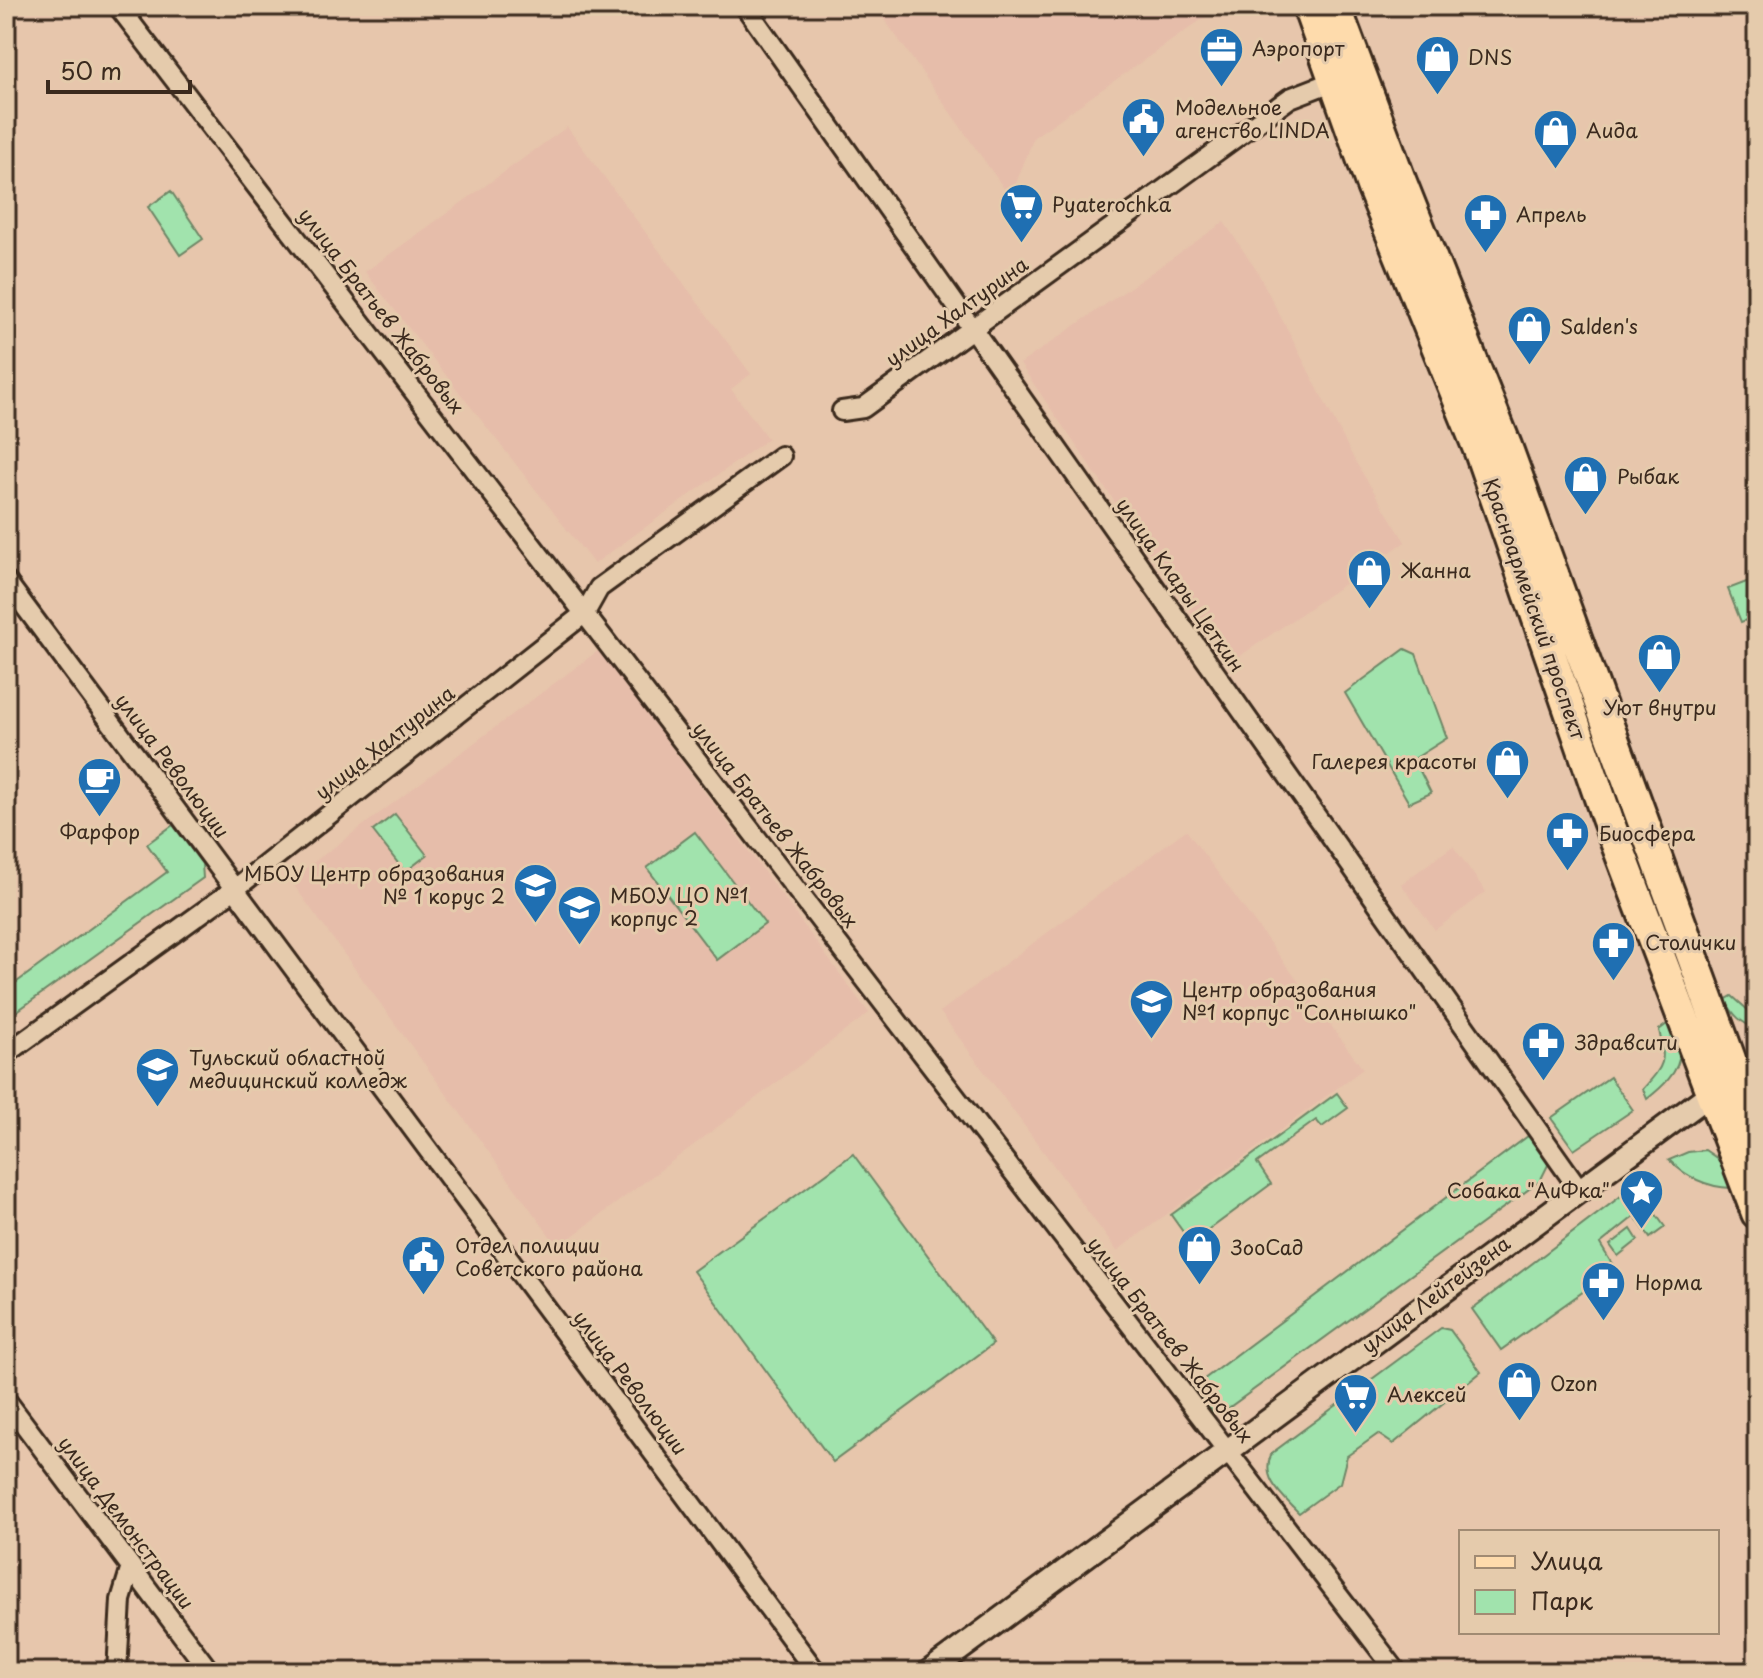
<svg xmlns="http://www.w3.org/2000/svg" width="1763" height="1678" font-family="'Playpen Sans',sans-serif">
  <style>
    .built { fill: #e6bdaa }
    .green { fill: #a1e3ad; stroke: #6e8666; stroke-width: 2 }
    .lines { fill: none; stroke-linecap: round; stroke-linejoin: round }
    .minor-casing { stroke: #3b2a1e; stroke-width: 24 }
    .tertiary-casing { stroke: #3b2a1e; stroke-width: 28 }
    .primary-casing { stroke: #3b2a1e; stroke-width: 36 }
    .minor { stroke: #e5cbac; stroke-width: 18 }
    .tertiary { stroke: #e5cbac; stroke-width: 22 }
    .primary { stroke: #fedbac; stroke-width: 30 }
    .labels { text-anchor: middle; stroke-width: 6; stroke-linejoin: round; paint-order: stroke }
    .poi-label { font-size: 20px; fill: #3b2a1e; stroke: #e5cbac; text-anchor: start }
    .street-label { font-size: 20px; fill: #3b2a1e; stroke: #e5cbac }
  </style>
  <rect width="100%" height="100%" fill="#e7c6ac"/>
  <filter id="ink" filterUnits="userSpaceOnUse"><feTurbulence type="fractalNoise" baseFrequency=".0125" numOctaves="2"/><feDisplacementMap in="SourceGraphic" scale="16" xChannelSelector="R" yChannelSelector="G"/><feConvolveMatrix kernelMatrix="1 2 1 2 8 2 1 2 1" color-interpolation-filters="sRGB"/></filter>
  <g filter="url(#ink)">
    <path class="built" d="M875 6H1221L1034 137 1013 191 1008 194Z
      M567 127 751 374 731 389 768 439 594 564 365 272Z
      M1224 222 1257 271 1355 461 1405 542 1227 665 1020 364Z
      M599 650 869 1013 558 1247 290 880Z
      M1186 830 1363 1069 1117 1251 940 1012Z
      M1453 846 1486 892 1435 930 1401 884Z"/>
    <path class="green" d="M171 191 203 239 180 255 148 207Z
      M1757 578V616L1741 622 1728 589Z
      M1405 649 1416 654 1447 738 1414 759 1431 793 1409 803 1345 693Z
      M395 814 427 855 405 872 373 831Z
      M173 825 202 864 203 878 6 1019V990L167 872 147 844Z
      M695 832 765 924 717 960 647 868Z
      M1732 996 1757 1018V1029C1741 1023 1733 1015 1725 1000Z
      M1671 1021C1674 1030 1680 1042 1680 1052 1680 1072 1661 1088 1647 1099L1643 1089C1665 1064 1666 1063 1659 1030Z
      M1610 1077 1633 1110 1574 1150 1551 1118Z
      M1337 1093 1348 1108 1322 1127 1316 1120 1257 1163 1271 1184 1191 1243 1171 1215Z
      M1532 1133 1542 1147 1548 1165 1540 1181 1227 1409 1214 1412 1204 1405 1191 1389Z
      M1705 1150 1718 1159 1731 1188C1706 1187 1686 1177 1669 1160L1688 1152Z
      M853 1154 993 1344 833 1462 693 1271Z
      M1654 1171 1661 1195 1600 1244 1615 1269 1501 1350 1472 1309Z
      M1652 1209 1665 1227 1650 1238 1637 1219Z
      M1631 1229 1638 1240 1618 1256 1610 1245Z
      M1441 1328 1450 1330 1481 1372 1393 1444 1378 1434 1347 1456 1340 1483 1299 1513C1283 1496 1259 1478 1272 1453Z"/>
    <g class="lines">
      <defs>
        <path id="minor" d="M118 6 1397 1672
          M745 6 1579 1189
          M842 411 863 408 1290 98 1334 81
          M6 581 816 1672
          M6 1054 236 888 585 613 599 588 781 456
          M6 1400 210 1672
          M117 1672 121 1600 131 1567"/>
        <path id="tertiary" d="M1739 1080 1757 1072
          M929 1672 1710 1094"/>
        <path id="primary" d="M1308 6 1372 186 1480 452 1607 818 1757 1213
          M1335 6 1399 177 1506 446 1757 1133"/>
      </defs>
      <use href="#minor" class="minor-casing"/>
      <use href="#tertiary" class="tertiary-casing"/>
      <use href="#primary" class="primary-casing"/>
      <use href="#minor" class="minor"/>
      <use href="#tertiary" class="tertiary"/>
      <use href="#primary" class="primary"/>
    </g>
  </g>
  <defs>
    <symbol id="office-pin" viewBox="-11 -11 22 30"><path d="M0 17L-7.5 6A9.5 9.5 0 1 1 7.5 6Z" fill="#1f6fb2" stroke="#e5cbac"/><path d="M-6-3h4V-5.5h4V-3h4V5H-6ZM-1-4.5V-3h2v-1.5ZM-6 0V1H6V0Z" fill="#fff"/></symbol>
    <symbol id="shop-pin" viewBox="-11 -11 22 30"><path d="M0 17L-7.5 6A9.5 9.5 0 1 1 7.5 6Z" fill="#1f6fb2" stroke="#e5cbac"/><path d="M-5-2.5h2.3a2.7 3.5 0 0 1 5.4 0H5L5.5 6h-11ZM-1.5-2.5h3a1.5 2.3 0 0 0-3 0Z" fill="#fff"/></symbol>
    <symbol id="civic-pin" viewBox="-11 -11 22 30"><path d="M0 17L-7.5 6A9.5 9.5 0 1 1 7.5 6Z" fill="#1f6fb2" stroke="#e5cbac"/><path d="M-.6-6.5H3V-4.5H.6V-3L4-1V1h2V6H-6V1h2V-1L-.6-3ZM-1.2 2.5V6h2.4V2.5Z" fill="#fff"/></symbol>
    <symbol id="supermarket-pin" viewBox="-11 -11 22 30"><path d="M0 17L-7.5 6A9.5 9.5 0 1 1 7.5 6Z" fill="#1f6fb2" stroke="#e5cbac"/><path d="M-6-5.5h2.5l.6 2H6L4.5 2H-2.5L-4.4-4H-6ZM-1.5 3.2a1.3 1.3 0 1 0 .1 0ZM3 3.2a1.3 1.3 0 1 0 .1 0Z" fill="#fff"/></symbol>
    <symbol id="pharmacy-pin" viewBox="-11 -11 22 30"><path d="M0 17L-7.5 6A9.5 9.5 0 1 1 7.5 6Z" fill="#1f6fb2" stroke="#e5cbac"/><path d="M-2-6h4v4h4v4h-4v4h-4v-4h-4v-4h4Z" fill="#fff"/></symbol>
    <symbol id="cafe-pin" viewBox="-11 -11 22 30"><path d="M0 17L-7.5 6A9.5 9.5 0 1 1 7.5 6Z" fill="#1f6fb2" stroke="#e5cbac"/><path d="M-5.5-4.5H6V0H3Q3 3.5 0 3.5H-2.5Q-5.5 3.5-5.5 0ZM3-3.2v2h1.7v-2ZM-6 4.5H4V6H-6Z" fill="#fff"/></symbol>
    <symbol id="school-pin" viewBox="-11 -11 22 30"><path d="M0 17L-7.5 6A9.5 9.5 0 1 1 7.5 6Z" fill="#1f6fb2" stroke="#e5cbac"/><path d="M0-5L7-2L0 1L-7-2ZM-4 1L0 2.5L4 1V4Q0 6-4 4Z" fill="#fff"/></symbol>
    <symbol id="university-pin" viewBox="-11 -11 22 30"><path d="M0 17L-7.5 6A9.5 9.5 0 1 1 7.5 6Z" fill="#1f6fb2" stroke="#e5cbac"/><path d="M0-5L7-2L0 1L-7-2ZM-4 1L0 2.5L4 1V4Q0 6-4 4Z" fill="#fff"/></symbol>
    <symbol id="sight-pin" viewBox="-11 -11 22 30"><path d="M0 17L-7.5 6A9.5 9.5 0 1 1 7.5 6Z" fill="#1f6fb2" stroke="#e5cbac"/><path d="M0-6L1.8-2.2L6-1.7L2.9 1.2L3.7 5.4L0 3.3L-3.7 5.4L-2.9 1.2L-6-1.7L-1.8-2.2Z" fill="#fff"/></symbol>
  </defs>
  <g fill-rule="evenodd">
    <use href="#office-pin" x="1196" y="24" width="51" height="69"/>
    <use href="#shop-pin" x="1412" y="32" width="51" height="69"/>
    <use href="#civic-pin" x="1118" y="94" width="51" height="69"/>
    <use href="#shop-pin" x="1530" y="106" width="51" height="69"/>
    <use href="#supermarket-pin" x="996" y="180" width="51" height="69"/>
    <use href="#pharmacy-pin" x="1460" y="190" width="51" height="69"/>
    <use href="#shop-pin" x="1504" y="302" width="51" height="69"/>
    <use href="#shop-pin" x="1560" y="452" width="51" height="69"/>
    <use href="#shop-pin" x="1344" y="546" width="51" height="69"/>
    <use href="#shop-pin" x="1634" y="630" width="51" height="69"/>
    <use href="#shop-pin" x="1482" y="736" width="51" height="69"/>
    <use href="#cafe-pin" x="74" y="754" width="51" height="69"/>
    <use href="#pharmacy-pin" x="1542" y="808" width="51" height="69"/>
    <use href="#school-pin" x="510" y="860" width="51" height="69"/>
    <use href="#school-pin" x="554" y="882" width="51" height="69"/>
    <use href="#pharmacy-pin" x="1588" y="918" width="51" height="69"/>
    <use href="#school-pin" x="1126" y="976" width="51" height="69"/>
    <use href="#pharmacy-pin" x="1518" y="1018" width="51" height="69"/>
    <use href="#university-pin" x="132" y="1044" width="51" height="69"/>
    <use href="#sight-pin" x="1616" y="1166" width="51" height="69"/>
    <use href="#shop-pin" x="1174" y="1222" width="51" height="69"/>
    <use href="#civic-pin" x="398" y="1232" width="51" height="69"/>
    <use href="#pharmacy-pin" x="1578" y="1258" width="51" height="69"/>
    <use href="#shop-pin" x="1494" y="1358" width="51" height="69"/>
    <use href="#supermarket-pin" x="1330" y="1370" width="51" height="69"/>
  </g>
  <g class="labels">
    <g class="poi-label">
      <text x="1252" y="56">Аэропорт</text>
      <text x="1468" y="65">DNS</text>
      <text x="1175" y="115">Модельное<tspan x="1175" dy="23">агенство LINDA</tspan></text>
      <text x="1586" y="138">Аида</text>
      <text x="1052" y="212">Pyaterochka</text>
      <text x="1516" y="222">Апрель</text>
      <text x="1560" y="334">Salden's</text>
      <text x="1617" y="484">Рыбак</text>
      <text x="1401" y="578">Жанна</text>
      <text x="1660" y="715" text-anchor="middle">Уют внутри</text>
      <text x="1477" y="769" text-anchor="end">Галерея красоты</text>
      <text x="100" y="839" text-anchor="middle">Фарфор</text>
      <text x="1599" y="841">Биосфера</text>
      <text x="505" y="881" text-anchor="end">МБОУ Центр образования<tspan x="505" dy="23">№ 1 корус 2</tspan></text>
      <text x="610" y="903">МБОУ ЦО №1<tspan x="610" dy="23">корпус 2</tspan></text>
      <text x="1645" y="950">Столички</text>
      <text x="1182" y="997">Центр образования<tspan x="1182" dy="23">№1 корпус "Солнышко"</tspan></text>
      <text x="1575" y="1050">Здравсити</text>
      <text x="189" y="1065">Тульский областной<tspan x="189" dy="23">медицинский колледж</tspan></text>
      <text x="1610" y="1198" text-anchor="end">Собака "АиФка"</text>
      <text x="455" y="1253">Отдел полиции<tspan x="455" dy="23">Советского района</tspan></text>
      <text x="1231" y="1255">ЗооСад</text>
      <text x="1635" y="1290">Норма</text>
      <text x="1550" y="1391">Ozon</text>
      <text x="1387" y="1402">Алексей</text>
    </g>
    <g class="street-label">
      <text transform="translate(381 311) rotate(52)" y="7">улица Братьев Жабровых</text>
      <text transform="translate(957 312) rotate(-36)" y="7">улица Халтурина</text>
      <text transform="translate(1180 585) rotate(55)" y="7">улица Клары Цеткин</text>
      <text transform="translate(1534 609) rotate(71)" y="7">Красноармейский проспект</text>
      <text transform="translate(385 743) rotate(-38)" y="7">улица Халтурина</text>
      <text transform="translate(172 766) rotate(53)" y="7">улица Революции</text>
      <text transform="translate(775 825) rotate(52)" y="7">улица Братьев Жабровых</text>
      <text transform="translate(1436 1295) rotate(-37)" y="7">улица Лейтейзена</text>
      <text transform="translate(1170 1340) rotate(52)" y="7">улица Братьев Жабровых</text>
      <text transform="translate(630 1383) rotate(53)" y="7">улица Революции</text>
      <text transform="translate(126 1523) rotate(53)" y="7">улица Демонстрации</text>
    </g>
  </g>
  <rect width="1763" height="1678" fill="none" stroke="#e5cbac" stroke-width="32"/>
  <rect x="16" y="16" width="1731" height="1646" fill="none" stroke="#3b2a1e" stroke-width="3" filter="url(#ink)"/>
  <rect x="1459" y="1530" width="260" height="104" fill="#e5cbac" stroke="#a18b73" stroke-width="2"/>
  <rect x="1475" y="1556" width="40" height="12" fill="#fedbac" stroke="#a18b73" stroke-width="2"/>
  <text x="1531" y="1570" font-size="24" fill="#3b2a1e">Улица</text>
  <rect x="1475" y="1590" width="40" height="24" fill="#a1e3ad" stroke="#a18b73" stroke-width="2"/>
  <text x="1531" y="1610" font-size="24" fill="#3b2a1e">Парк</text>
  <path d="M48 80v12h142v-12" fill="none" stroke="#3b2a1e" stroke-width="4"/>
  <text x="60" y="80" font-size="24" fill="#3b2a1e" stroke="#e5cbac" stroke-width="6" paint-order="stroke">50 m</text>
</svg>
